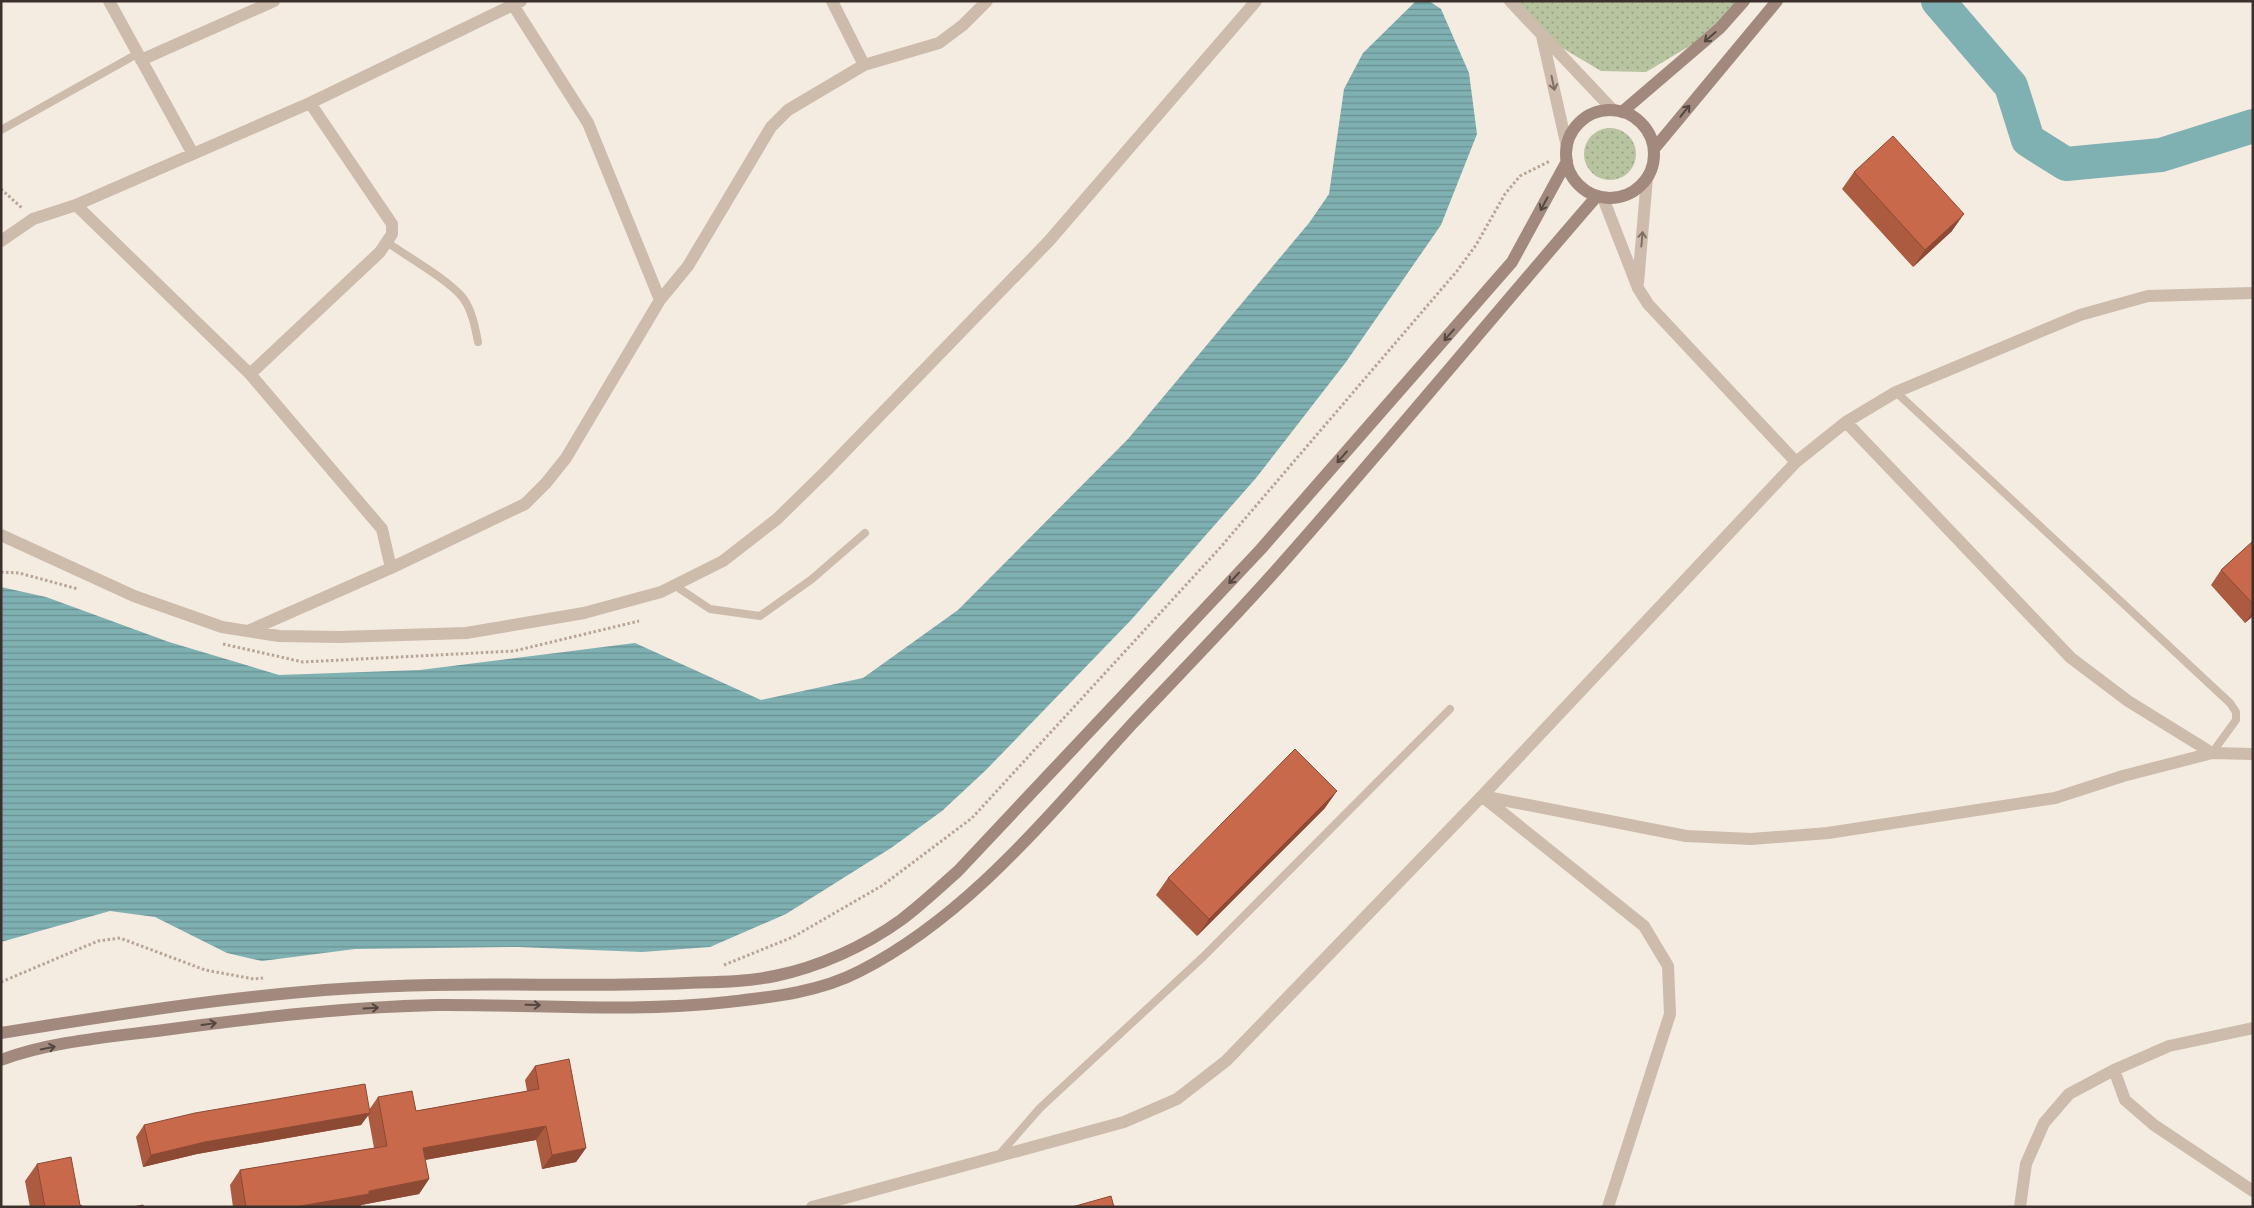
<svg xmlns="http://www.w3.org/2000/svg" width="2254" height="1208" font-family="Ubuntu,sans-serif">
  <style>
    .grass { fill: url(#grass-dots) }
    .water { fill: url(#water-rules) }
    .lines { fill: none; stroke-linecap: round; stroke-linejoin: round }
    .river { stroke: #7fb0b2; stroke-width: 34 }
    .path { stroke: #b9a596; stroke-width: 3; stroke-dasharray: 2.5 2.5; stroke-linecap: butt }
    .lane { stroke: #cdbbac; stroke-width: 8 }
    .street { stroke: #cdbbac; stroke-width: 12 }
    .secondary { stroke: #a18a7d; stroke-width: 12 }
    .wall { fill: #ac5a40 }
    .shaded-wall { fill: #8c4a34 }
    .building { fill: #c8694b; stroke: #8c4a34 }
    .oneway { stroke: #544640 }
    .oneway2 { stroke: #7d6f65 }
  </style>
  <defs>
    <pattern id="grass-dots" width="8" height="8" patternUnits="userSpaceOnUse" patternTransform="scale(1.25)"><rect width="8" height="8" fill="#b8c4a0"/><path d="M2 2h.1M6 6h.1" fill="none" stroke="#97a083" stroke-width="1.8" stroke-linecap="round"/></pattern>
    <pattern id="water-rules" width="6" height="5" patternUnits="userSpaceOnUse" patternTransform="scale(1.25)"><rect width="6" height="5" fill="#7fb0b2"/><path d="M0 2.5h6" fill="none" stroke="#699091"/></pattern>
  </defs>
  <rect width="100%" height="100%" fill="#f4ebe1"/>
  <path class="grass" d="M1510 1H1744L1720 28 1646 72 1601 71 1542 36Z
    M1584 154a26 26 0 1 1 52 0a26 26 0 1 1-52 0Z"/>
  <path class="water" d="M1416 1H1429L1441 9 1469 73 1477 134 1441 225 1346 362 1256 478 1132 619 986 770 942 811 891 848 786 914 710 947 642 952 518 947 355 949 262 961 227 953 155 917 110 911 1 942V587L46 597 169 642 279 675 420 670 635 643 761 700 863 678 958 610 1128 439 1309 223 1329 194 1344 89 1363 53Z"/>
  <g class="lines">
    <path class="river" d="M1938 1 2011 86 2028 140 2066 164 2161 155 2253 126"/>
    <path class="path" d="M1 189 23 209
      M1 572 19 573 78 589
      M223 644 303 662 514 651 639 621
      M724 965 793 937 883 885 972 818 1219 549 1457 271 1476 245 1505 194 1520 176 1550 161
      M1 982 98 941 120 938 205 970 254 979 263 978"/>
    <path class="lane" d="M1 130 137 54
      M388 243C407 256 450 281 463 298 472 310 475 327 478 342
      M1896 392 2230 703 2236 712V720L2212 753
      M674 585 710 609 760 616 812 579 865 533
      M999 1155 1040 1108 1203 957 1450 709"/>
    <path class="street" d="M109 1 193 154
      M832 1 864 65
      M1510 1 1613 110
      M513 5 588 123 660 300
      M1542 36 1567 147
      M141 60 274 1
      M1603 198 1638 288 1648 304 1796 462
      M76 205 250 374 382 529 391 568
      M1 241 33 219 76 205 310 103 521 1
      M1638 283 1647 178
      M250 374 380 252 392 234V224L310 103
      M1846 422 2071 658 2128 701 2212 753
      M1 535 134 596 222 627 279 636 339 637 466 633 584 613 661 592 723 561 777 519 826 471 1049 241 1256 1
      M248 631 391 568 525 504 546 483 566 458 660 300 688 266 771 127 788 110 864 65 939 43 963 25 987 1
      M1482 796 1686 836 1751 839 1828 833 2055 798 2123 776 2212 753 2253 754
      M1483 797 1644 926 1668 966 1670 1014 1608 1207
      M2114 1070 2125 1100 2154 1125 2253 1191
      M812 1207 1124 1122 1177 1099 1226 1061 1482 796 1796 462 1846 422 1896 392 2080 315 2148 296 2253 293
      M2020 1207 2026 1164 2044 1123 2069 1094 2114 1070 2169 1046 2253 1028"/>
    <path class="secondary" d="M1566 154a44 44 0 1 1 88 0a44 44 0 1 1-88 0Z
      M1622 112 1720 28 1744 1
      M1654 149 1777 1
      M1 1033C143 1010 288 987 432 985 516 983 601 987 686 983 715 982 746 982 775 976 819 967 865 946 901 920 921 905 940 887 958 871L1261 549 1512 262 1567 161
      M1 1060C52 1041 110 1037 164 1030 254 1018 345 1007 436 1005 533 1004 632 1013 728 1002 773 997 820 992 860 971 970 915 1051 812 1133 723 1184 669 1237 615 1286 559 1391 440 1493 316 1597 196"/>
  </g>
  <path class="wall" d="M1854 172 1952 231 1913 267 1842 189Z
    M2253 541V616L2245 623 2211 585 2221 570Z
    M1325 808 1197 936 1156 895 1168 878Z
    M535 1066 586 1148 576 1162 542 1169 536 1140 425 1160 429 1179 419 1194 361 1205 360 1207H233L230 1185 240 1170 374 1148 368 1115 361 1125 197 1154 143 1167 136 1137 144 1125 369 1110 378 1097 416 1111 527 1091 525 1080Z
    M37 1164 80 1205 84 1207H30L25 1181Z"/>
  <path class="shaded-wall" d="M1964 214 1952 231 1913 267 1925 250Z
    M2253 612V616L2245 623Z
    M1337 791 1325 808 1197 936 1209 919Z
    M370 1113 361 1125 197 1154 143 1167 151 1155 205 1142Z
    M546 1126 536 1140 413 1162 423 1148Z
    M586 1148 576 1162 542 1169 552 1155Z
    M429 1179 419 1194 361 1205 360 1207H295Z"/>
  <path class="building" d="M1893 136 1964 214 1925 250 1854 172Z
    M2253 541V604L2221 570Z
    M1295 749 1337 791 1209 919 1168 878Z
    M569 1059 586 1148 552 1155 546 1126 423 1148 429 1179 369 1191V1194L295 1207H246L240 1170 387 1146 378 1097 412 1091 416 1111 539 1089 535 1066Z
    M365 1084 370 1113 205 1142 151 1155 144 1125 195 1113Z
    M71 1157 80 1205 84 1207H45L37 1164Z
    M1111 1196 1114 1207H1072Z
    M143 1205 144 1207H133Z"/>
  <defs><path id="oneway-shaft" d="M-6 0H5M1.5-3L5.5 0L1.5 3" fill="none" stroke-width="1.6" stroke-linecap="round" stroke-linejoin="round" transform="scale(1.25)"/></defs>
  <g class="oneway">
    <use href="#oneway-shaft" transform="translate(1710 37) rotate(139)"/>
    <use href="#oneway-shaft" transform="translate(1685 111) rotate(-51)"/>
    <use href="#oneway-shaft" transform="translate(1544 204) rotate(118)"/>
    <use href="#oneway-shaft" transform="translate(1449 335) rotate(131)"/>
    <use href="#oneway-shaft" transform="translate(1342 457) rotate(131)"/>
    <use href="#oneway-shaft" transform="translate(1234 578) rotate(133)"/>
    <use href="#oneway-shaft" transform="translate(533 1005) rotate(1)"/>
    <use href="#oneway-shaft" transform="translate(371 1008) rotate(-3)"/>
    <use href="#oneway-shaft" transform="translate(209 1024) rotate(-8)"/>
    <use href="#oneway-shaft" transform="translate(48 1048) rotate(-12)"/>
  </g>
  <g class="oneway2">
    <use href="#oneway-shaft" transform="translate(1553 83) rotate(78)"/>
    <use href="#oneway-shaft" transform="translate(1642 239) rotate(-85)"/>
  </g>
  <rect width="2254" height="1208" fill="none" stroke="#3b302b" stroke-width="5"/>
</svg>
